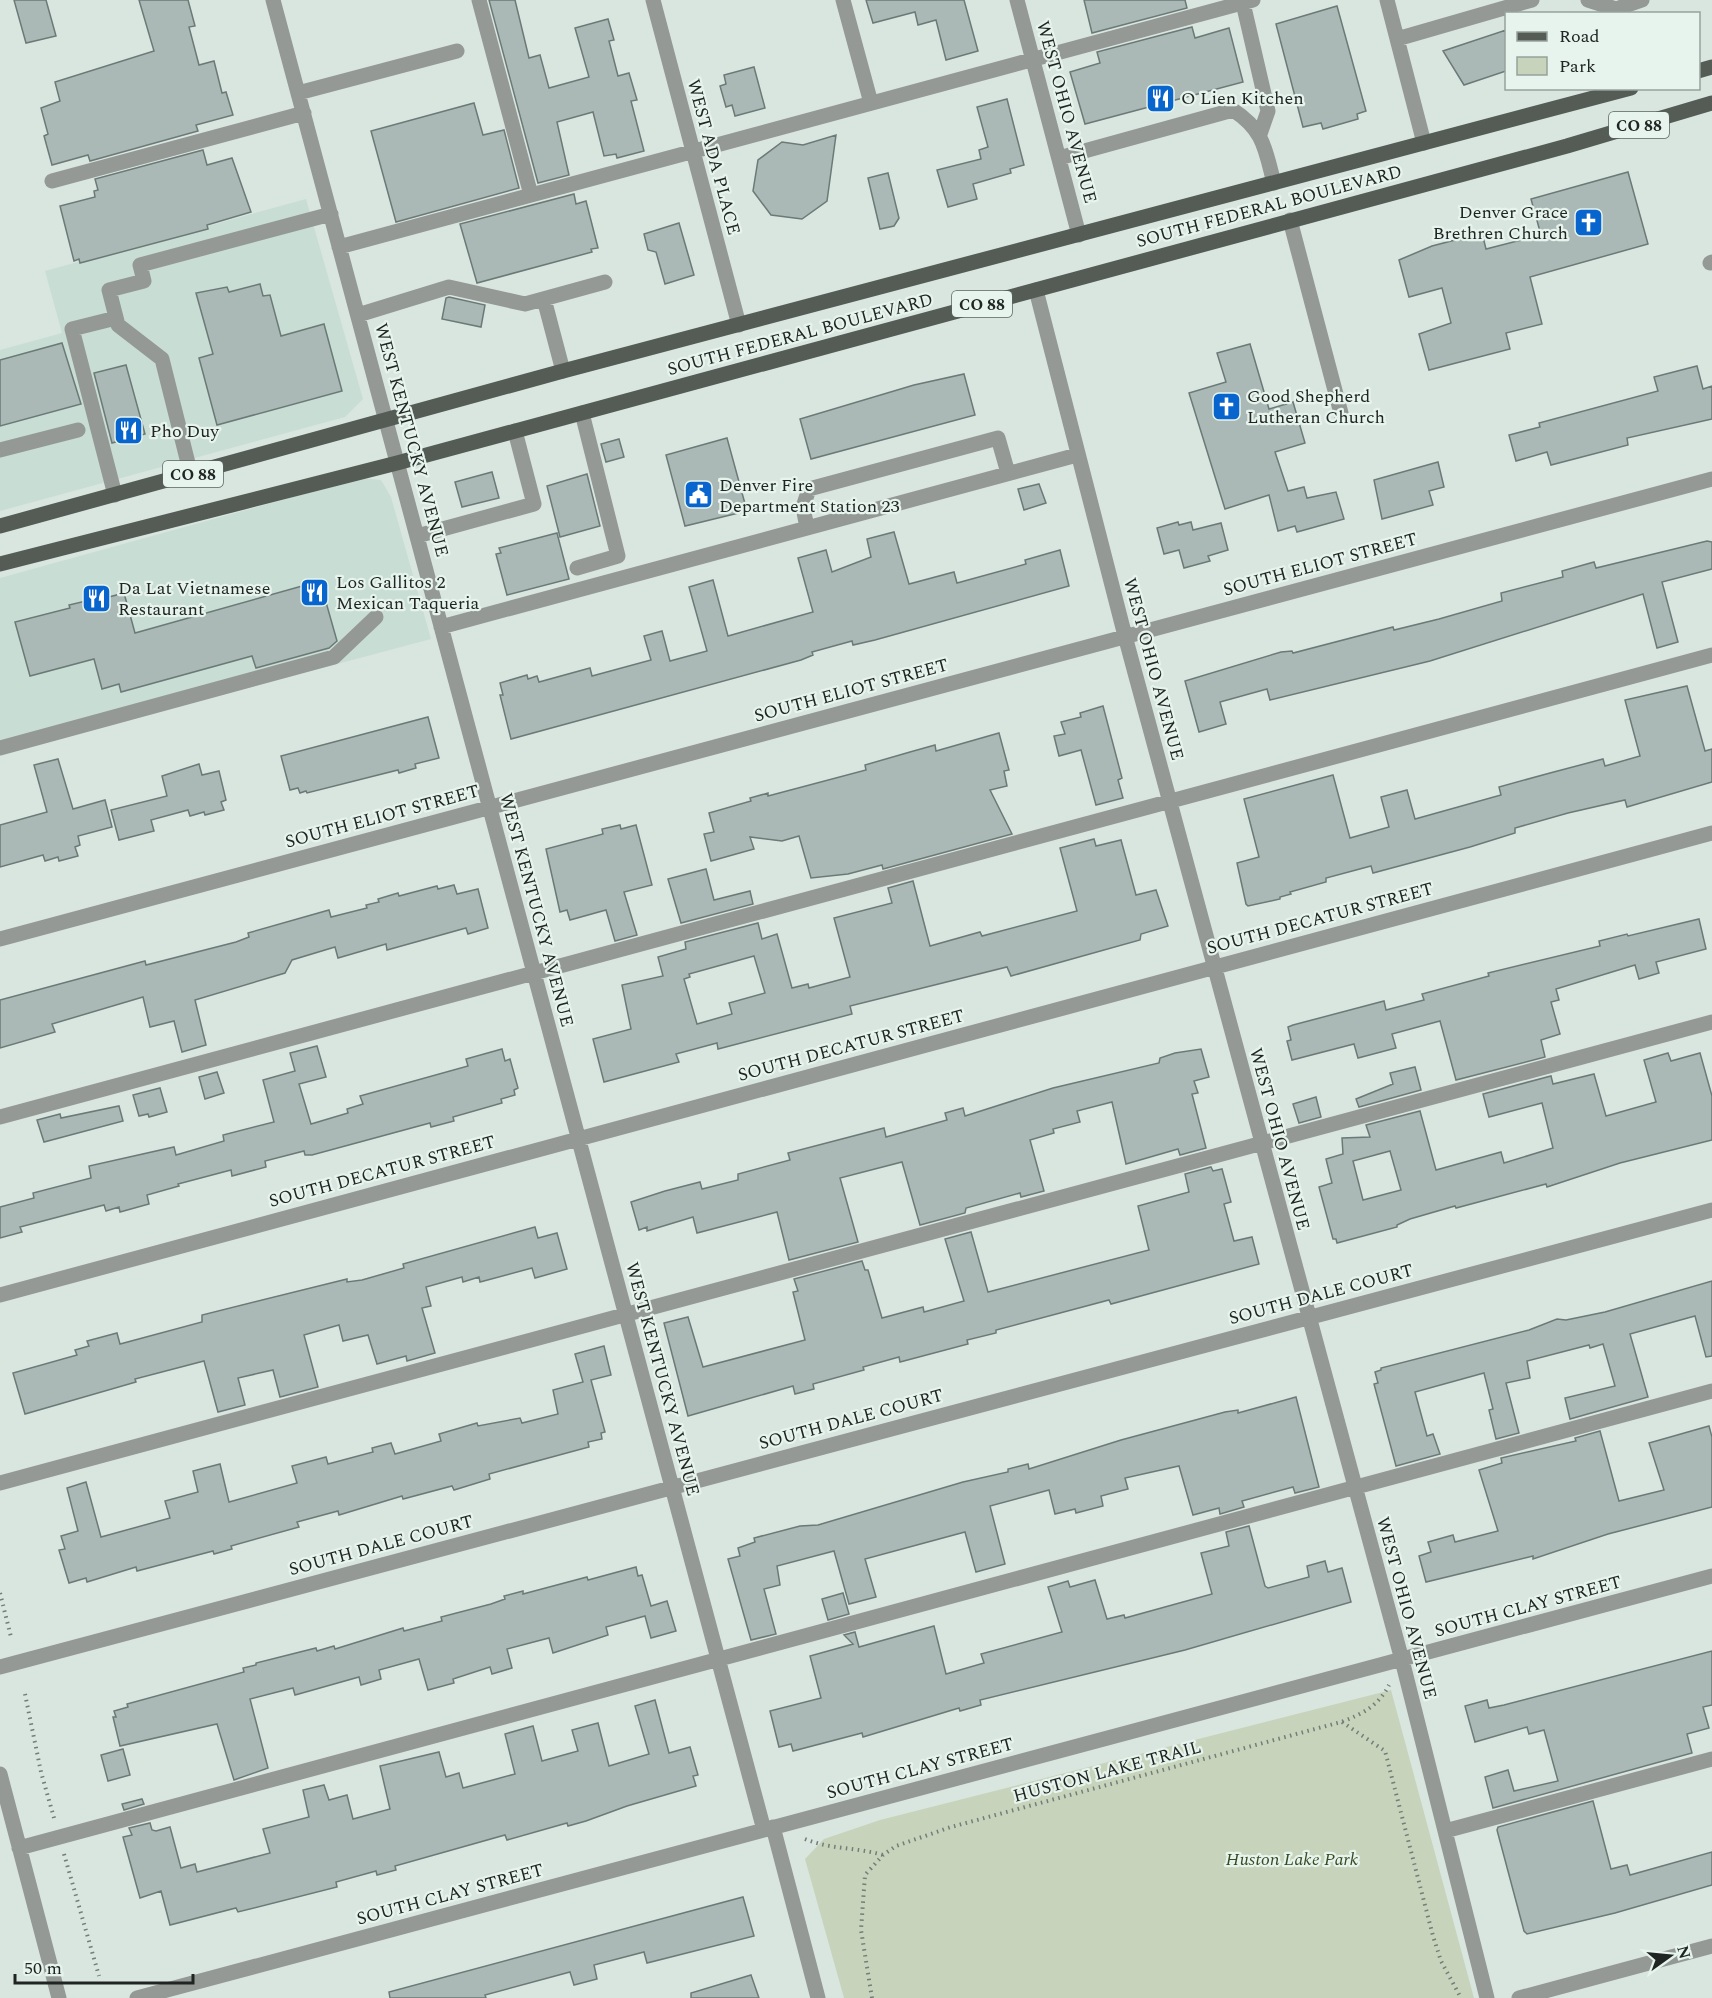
<svg xmlns="http://www.w3.org/2000/svg" width="1712" height="1998" font-family="Spectral,serif">
  <style>
    .built { fill: #c8ddd3 }
    .green { fill: #c7d4bb }
    .building { fill: #aab9b6; stroke: #6c7a77; stroke-width: 1.5; fill-rule: evenodd }
    .lines { fill: none; stroke-linecap: round; stroke-linejoin: round }
    .path { stroke: #747d79; stroke-width: 4; stroke-dasharray: 1.5 4.5; stroke-linecap: butt }
    .minor { stroke: #949995; stroke-width: 15 }
    .major { stroke: #555c56; stroke-width: 15 }
    .labels { text-anchor: middle; stroke-width: 4.5; stroke-linejoin: round; paint-order: stroke }
    .shield { fill: #e6f4ed; stroke: #5b6360; stroke-width: 1.5 }
    .shield-label { font-size: 16px; font-weight: bold; fill: #202523 }
    .poi-label { font-size: 18px; fill: #202523; stroke: #e6f4ed; text-anchor: start }
    .street-label { font-size: 18px; fill: #202523; stroke: #e6f4ed }
    .park-label { font-size: 18px; font-style: italic; fill: #374b21; stroke: #e6f4ed }
  </style>
  <rect width="100%" height="100%" fill="#d9e6e0"/>
  <path class="built" d="M306 199 363 399 345 417 0 511V350L62 333 45 271Z
    M362 478 381 480 391 497 431 639 0 754V578Z"/>
  <path class="green" d="M1391 1690 1474 1998H844L805 1859 824 1839 880 1820Z"/>
  <path class="building" d="M14 0H46L56 36 26 43Z
    M139 0H188L195 26 189 27 199 65 214 61 222 93 226 92 233 115 196 125 198 131 90 161 88 155 52 165 44 136 48 134 41 108 60 101 55 82 154 51Z
    M489 0H515L529 58 540 55 549 88 589 77 575 28 608 19 614 40 609 41 618 76 629 73 637 100 631 101 644 151 617 158 616 154 604 156 593 112 557 122 569 175 538 183Z
    M866 0H964L978 51 946 60 936 20 918 25 915 12 873 23Z
    M1084 0H1185L1187 8 1092 33Z
    M1337 6 1366 111 1357 114 1358 119 1323 129 1321 123 1303 127 1276 24Z
    M1192 27 1195 38 1229 28 1243 82 1085 124 1070 72 1100 63 1097 52Z
    M1506 30V71L1464 85 1443 51Z
    M754 67 765 108 735 116 732 105 726 107 720 86 726 84 724 75Z
    M1007 99 1024 165 1010 169 1011 173 973 184 977 199 948 207 937 170 981 159 979 150 988 147 977 107Z
    M474 103 483 135 504 130 519 188 396 222 371 131Z
    M836 135 827 201 802 219 771 215 753 191 758 160 782 142 803 145Z
    M203 150 207 165 232 158 251 212 207 225 208 229 80 263 79 259 74 261 60 206 95 197 94 191 98 190 95 179Z
    M1628 172 1648 244 1530 277 1542 324 1506 333 1510 349 1429 370 1419 334 1451 323 1442 288 1409 297 1399 260 1432 246 1482 233 1486 249 1541 235 1531 199Z
    M888 173 899 218 894 226 880 229 868 178Z
    M574 194 576 204 586 201 598 248 591 249 592 252 477 283 460 224Z
    M679 223 694 275 665 284 656 252 648 250 644 234Z
    M260 284 263 296 270 295 281 336 324 324 342 391 217 425 199 358 213 354 196 293 227 287 229 292Z
    M449 297 485 305 481 327 442 319 446 298Z
    M62 343 81 404 0 426V360Z
    M1250 344 1269 409 1293 402 1305 443 1275 452 1288 491 1304 487 1307 498 1336 492 1344 519 1297 532 1295 526 1278 531 1269 495 1225 509 1189 393 1226 382 1217 353Z
    M126 365 145 434 112 443 94 373Z
    M1697 366 1703 389 1712 386V419L1627 438 1628 445 1551 465 1547 452 1516 461 1509 435 1540 427 1539 423 1658 391 1654 377Z
    M964 374 975 415 811 459 800 419 914 385Z
    M727 438 747 511 685 526 666 455Z
    M619 439 624 457 606 462 601 444Z
    M1438 462 1444 487 1429 491 1433 505 1382 519 1374 480Z
    M492 472 499 498 462 507 455 482Z
    M587 474 600 526 560 537 547 486Z
    M1039 484 1046 503 1024 510 1018 489Z
    M1178 522 1179 525 1191 522 1193 530 1221 523 1228 550 1208 556 1210 561 1184 568 1179 550 1164 554 1157 528Z
    M894 532 909 584 954 572 957 583 1026 564 1025 560 1060 550 1069 586 875 640 853 645 852 641 812 652 813 655 801 660 511 739 500 695H503L500 683 527 675 528 679 537 676 539 682 590 668 592 676 651 660 644 636 662 631 670 661 707 651 689 587 713 580 728 636 813 612 798 558 826 550 832 572 871 557 867 539Z
    M557 533 569 579 507 595 496 554 501 553 499 548Z
    M1707 541 1712 542V569L1662 582 1678 642 1657 648 1643 594 1430 661 1270 700 1267 689 1220 702 1226 724 1199 732 1185 681 1281 652 1292 651 1293 653 1393 627 1394 630 1439 619 1502 601 1501 593 1563 577 1562 571 1594 562 1596 568Z
    M320 581 337 641 329 648 256 668 252 656 121 692 119 684 102 689 94 659 30 676 15 622 70 608 69 605 86 601 84 595 102 590 105 598 124 593 135 633Z
    M1687 686 1705 751 1712 749V782L1627 807 1625 800 1568 813 1515 828V833L1470 847 1373 873 1371 866 1326 878V882L1290 892 1291 894 1280 897V899L1248 906 1246 904 1237 863 1259 857 1244 799 1333 775 1350 838 1389 827 1381 797 1407 790 1415 819 1501 795 1499 787 1550 773 1603 759 1605 766 1640 756 1625 700Z
    M1103 706 1122 778 1118 780 1123 798 1096 805 1081 750 1059 756 1054 736 1065 734 1061 722 1081 717 1080 713Z
    M428 717 439 758 415 764 416 768 399 773 398 770 307 793 306 791 300 793 298 788 290 790 281 756Z
    M999 733 1009 770 1004 771 1007 786 990 790 1012 834 883 869 882 865 848 874 811 878 799 836 782 841 750 837 754 849 711 861 704 834 714 832 709 813 751 801 750 798 768 793V796L866 770 865 765 910 752 935 745 936 751Z
    M58 759 73 809 105 800 112 827 78 836 80 845 75 847 78 856 59 861 58 857 45 861 43 855 0 867V825L47 812 34 765Z
    M199 764 202 775 219 771 226 800 221 802 224 810 205 815 204 812 190 816 188 810 151 820 154 831 119 840 111 810 167 796 162 776Z
    M620 825 621 829 636 825 652 885 624 892 637 935 615 941 606 910 570 920 567 910 560 912 546 849 603 834 602 829Z
    M1094 839 1096 846 1121 840 1136 895 1156 890 1168 926 1141 934 1140 940 1011 976 1007 967 850 1006 852 1014 718 1049 717 1043 676 1054 679 1062 604 1082 593 1039 631 1029 622 985 663 976 658 957 686 949 685 942 758 923 762 939 777 934 792 988 808 984 809 988 850 977 834 918 892 903 888 888 913 881 930 946 980 932 982 936 1077 911 1060 848ZM754 956 765 993 729 1003 732 1014 697 1024 684 979 690 977 689 974Z
    M706 869 714 900 750 891 753 904 681 923 668 879Z
    M454 885 457 894 478 889 488 928 468 934 466 928 387 950 386 944 338 958 335 947 292 960 285 973 195 1000 206 1045 182 1052 174 1021 150 1027 143 997 52 1024 55 1032 0 1048V1000L145 961 146 965 236 942 249 937 248 933 329 910 331 917 367 908 366 905 379 902 378 899 398 893 399 896 437 886 438 889Z
    M1699 919 1706 949 1656 962 1659 973 1639 979 1635 965 1556 989 1559 1000 1551 1002 1560 1034 1541 1040 1545 1057 1456 1080 1440 1021 1392 1034 1396 1048 1358 1058 1354 1044 1292 1060 1287 1041 1291 1040 1288 1027 1293 1025 1384 1001 1386 1010 1424 1000 1422 994 1489 976 1488 973 1600 946 1599 941 1627 934 1628 936Z
    M317 1046 326 1077 299 1084 311 1124 348 1113 347 1109 363 1104 360 1096 468 1066 466 1059 502 1049 505 1061 510 1059 518 1088 514 1090 515 1095 501 1099 502 1103 453 1117 454 1121 431 1127 430 1123 312 1155H305L304 1151 265 1161 266 1167 232 1176 231 1170 178 1184 179 1186 147 1195 149 1204 120 1212 119 1207 106 1211 104 1205 20 1227 22 1232 0 1238V1207L34 1198 33 1193 91 1178 89 1166 174 1147 176 1155 224 1141 223 1135 274 1122 263 1080 295 1071 290 1053Z
    M1201 1049 1209 1077 1194 1081 1198 1093 1192 1094 1206 1148 1180 1155 1178 1149 1126 1164 1112 1102 1077 1111 1080 1122 1053 1129 1054 1133 1030 1140 1044 1191 1021 1197 1020 1193 966 1208 965 1213 920 1225 902 1162 840 1178 858 1242 789 1260 777 1212 697 1233 693 1217 647 1231V1227L639 1230 631 1202 665 1191 700 1182 702 1189 738 1180V1174L790 1160 788 1153 884 1128 886 1137 947 1120 945 1113 963 1108 965 1116 1053 1088 1159 1063 1160 1058 1175 1053Z
    M1668 1053 1671 1061 1700 1053 1712 1096V1140L1620 1163 1547 1187 1546 1184 1456 1208 1455 1206 1410 1219 1397 1225V1227L1337 1243 1336 1239H1333L1319 1187 1332 1183 1326 1159 1343 1154 1342 1138 1370 1137 1366 1125 1420 1111 1436 1170 1501 1152 1504 1163 1553 1148 1542 1103 1489 1117 1483 1094 1551 1076 1553 1084 1594 1074 1606 1116 1656 1102 1644 1060ZM1390 1151 1401 1190 1363 1200 1353 1161Z
    M1415 1067 1421 1090 1359 1107 1356 1099 1393 1084 1390 1073Z
    M217 1072 224 1093 205 1099 199 1077Z
    M160 1088 167 1112 149 1117 148 1114 139 1116 133 1095Z
    M1316 1097 1321 1117 1299 1123 1293 1104Z
    M119 1106 123 1121 44 1142 37 1120 60 1114 61 1118Z
    M1211 1167 1213 1171 1222 1169 1231 1202 1224 1204 1234 1241 1252 1237 1259 1264 1111 1304 1109 1300 996 1330V1333L967 1340 968 1344 900 1362 899 1357 863 1367 864 1370 813 1384 814 1389 795 1394 793 1386 688 1416 664 1323 688 1317 703 1367 805 1340 793 1292 798 1291 794 1279 862 1261 865 1270H868L882 1318 923 1307 924 1312 964 1301 945 1239 971 1232 988 1292 1149 1250 1138 1206 1189 1192 1185 1174Z
    M535 1227 538 1238 557 1233 567 1269 535 1278 532 1268 480 1282 479 1277 463 1282 462 1277 426 1287 431 1306 422 1308 435 1353 407 1361 406 1356 377 1364 368 1335 343 1341 339 1325 304 1335 318 1387 280 1397 273 1370 238 1378 245 1405 218 1412 204 1361 135 1379 136 1382 25 1414 13 1373 77 1355 75 1350 89 1346 87 1341 117 1333 120 1344 202 1322V1315L347 1279V1282L362 1280 404 1268 403 1264Z
    M1712 1281V1356L1706 1357 1695 1316 1630 1334 1648 1397 1570 1419 1565 1398 1615 1386 1603 1344 1590 1348 1589 1345 1527 1361 1530 1378 1506 1383 1519 1433 1496 1439 1489 1410 1493 1409 1484 1373 1415 1392 1427 1436 1433 1434 1440 1454 1396 1466 1374 1384 1378 1383 1375 1372 1381 1370V1368L1529 1330 1557 1319 1566 1320 1605 1312Z
    M604 1346 611 1375 591 1380 605 1432 601 1433 602 1439 588 1442 589 1447 489 1474 490 1479 454 1490 452 1486 403 1499 402 1496 339 1515 338 1511 297 1522 299 1527 231 1546 232 1549 214 1554 213 1551 137 1571 136 1567 87 1582 86 1578 69 1583 59 1550 65 1549 61 1536 78 1531 67 1488 86 1482 101 1537 170 1518 165 1501 198 1492 193 1471 220 1464 229 1502 297 1483 292 1466 326 1457 328 1464 373 1452 372 1448 391 1443 395 1454 441 1441 439 1434 477 1423 478 1426 520 1418 522 1423 558 1414 553 1390 583 1382 575 1354Z
    M1296 1397 1319 1487 1295 1493 1293 1487 1242 1501 1244 1507 1220 1514 1219 1508 1193 1515 1179 1466 1125 1478 1128 1489 1101 1496 1103 1506 1076 1513 1075 1509 1055 1514 1049 1490 990 1506 1005 1564 976 1572 965 1532 865 1559 876 1597 849 1604 834 1551 777 1566 780 1585 764 1589 776 1634 751 1640 728 1559 740 1556 738 1548 755 1542 754 1538 800 1526 818 1525 963 1482 1008 1472V1469L1028 1464 1029 1469 1121 1440 1225 1412 1238 1410V1413Z
    M1709 1426 1712 1437V1507L1608 1534 1533 1559V1556L1426 1582 1419 1556 1431 1552 1428 1542 1453 1535 1455 1542 1498 1531 1479 1470 1502 1463 1501 1458 1576 1441 1575 1438 1600 1431 1619 1501 1664 1490 1649 1443Z
    M1249 1526 1265 1586 1268 1588 1309 1577 1307 1566 1325 1561 1328 1572 1342 1568 1351 1602 1185 1650 980 1700 981 1705 960 1711 959 1708 863 1737 862 1733 793 1751 791 1744 779 1747 770 1711 821 1698 810 1656 853 1644 844 1635 855 1632 859 1647 934 1626 946 1674 984 1663 981 1654 1062 1632 1048 1587 1068 1581 1070 1587 1095 1580 1107 1619 1124 1615 1125 1618 1212 1594 1201 1553 1229 1546 1226 1532Z
    M636 1567 638 1576 642 1575 651 1606 667 1601 676 1631 651 1638 645 1616 606 1627 608 1635 553 1653 549 1638 507 1649 512 1668 492 1674 490 1667 453 1679 454 1683 428 1690 419 1659 379 1670 381 1679 361 1685 359 1677 295 1695 293 1688 250 1699 268 1768 234 1780 217 1724 120 1746 113 1717H116L114 1711 128 1707 127 1704 244 1672 243 1668 256 1665V1663L316 1648 317 1651 334 1646 335 1649 403 1628 404 1631 442 1621 441 1617 491 1604 505 1599 504 1596 523 1591V1594L587 1577 588 1580Z
    M843 1593 849 1614 828 1620 822 1599Z
    M1712 1651V1705L1703 1707 1709 1728 1687 1734 1692 1753 1493 1808 1485 1777 1508 1770 1514 1791 1558 1781 1544 1730 1529 1734 1527 1727 1475 1742 1465 1706 1487 1700 1489 1708 1504 1705Z
    M655 1700 669 1753 690 1747 698 1775 693 1776 696 1786 627 1806 586 1821 568 1826 567 1823 507 1840 505 1835 395 1866 396 1870 377 1875 376 1871 336 1882 337 1887 238 1912 236 1908 170 1925 161 1891 140 1898 123 1837 132 1835 129 1828 150 1823 152 1830 156 1831 170 1827 181 1868 195 1864 197 1872 270 1853 263 1829 309 1817 303 1790 324 1785 329 1800 347 1795 353 1819 390 1809 380 1766 439 1752 446 1777 459 1773 463 1788 515 1774 505 1734 533 1726 542 1761 578 1751 572 1730 598 1723 609 1766 649 1754 635 1706Z
    M123 1749 130 1775 108 1781 101 1755Z
    M142 1799 144 1804 124 1810 122 1804Z
    M1593 1801 1611 1869 1627 1865 1630 1875 1712 1852V1885L1615 1913 1527 1934 1524 1931 1497 1830 1498 1827Z
    M743 1897 754 1936 647 1963 644 1952 594 1965 597 1979 574 1985 570 1972 485 1995 486 1998H390L389 1992Z
    M751 1975 759 1998H691V1993Z"/>
  <g class="lines">
    <path class="path" d="M0 1593 11 1637
      M25 1694 41 1772 54 1818
      M1342 1722 1385 1751 1433 1936 1441 1961 1461 1998
      M805 1839C833 1850 855 1847 883 1855
      M64 1854 99 1976
      M872 1998 861 1930 865 1875 883 1855 896 1846 951 1827 1341 1722C1363 1714 1379 1705 1389 1685"/>
    <path class="minor" d="M273 0 764 1830
      M479 0 531 195
      M653 0 739 325
      M843 0 871 103
      M1017 0 1079 235
      M1387 0 1424 143
      M1588 0 1616 9 1617 14
      M1243 3 1268 111 1260 134
      M1616 9 1642 0
      M1397 39 1532 0
      M298 93 457 51
      M1059 158 1233 110C1264 130 1265 149 1274 183
      M52 181 304 113
      M1290 220 1342 417
      M339 247 1253 0
      M1710 263 1712 262
      M1036 290 1125 636 1402 1660 1487 1998
      M544 299 563 371
      M358 315 449 287 525 304 605 282
      M0 450 78 430
      M191 475 162 359 118 325 109 290 144 281 140 265 331 214
      M115 495 72 329 116 318
      M807 528 803 507 809 489 998 438 1008 473
      M417 536 534 504 515 431
      M577 568 618 556 582 413
      M441 627 1077 455
      M0 748 334 657 376 617
      M0 939 1712 479
      M0 1117 1712 655
      M0 1295 1712 833
      M0 1483 1712 1022
      M0 1667 1712 1210
      M0 1774 59 1998
      M773 1827 818 1998
      M1445 1831 1712 1759
      M19 1848 1712 1391
      M137 1998 1712 1576
      M1519 1998 1712 1946"/>
    <path class="major" d="M1698 71 1712 67
      M0 526 563 371 1631 88
      M0 564 397 463 1567 146 1712 103"/>
  </g>
  <defs>
    <symbol id="restaurant-square" viewBox="-11 -11 22 22"><rect x="-9" y="-9" width="18" height="18" rx="4" fill="#0965ce" stroke="#e6f4ed"/><path d="M-5-6h1v4h1v-4h1v4h1v-4h1v5L-1.5 .5V6h-2V.5L-5-1ZM5-6V6H3V1.5H1.5Q1.5-4 5-6Z" fill="#fff"/></symbol>
    <symbol id="church-square" viewBox="-11 -11 22 22"><rect x="-9" y="-9" width="18" height="18" rx="4" fill="#0965ce" stroke="#e6f4ed"/><path d="M-1.2-6h2.4v3.5h3.3v2.4h-3.3V6h-2.4V-.1h-3.3v-2.4h3.3Z" fill="#fff"/></symbol>
    <symbol id="civic-square" viewBox="-11 -11 22 22"><rect x="-9" y="-9" width="18" height="18" rx="4" fill="#0965ce" stroke="#e6f4ed"/><path d="M-.6-6.5H3V-4.5H.6V-3L4-1V1h2V6H-6V1h2V-1L-.6-3ZM-1.2 2.5V6h2.4V2.5Z" fill="#fff"/></symbol>
  </defs>
  <g fill-rule="evenodd">
    <use href="#restaurant-square" x="1144" y="82" width="33" height="33"/>
    <use href="#church-square" x="1572" y="206" width="33" height="33"/>
    <use href="#church-square" x="1210" y="390" width="33" height="33"/>
    <use href="#restaurant-square" x="112" y="414" width="33" height="33"/>
    <use href="#civic-square" x="682" y="478" width="33" height="33"/>
    <use href="#restaurant-square" x="298" y="576" width="33" height="33"/>
    <use href="#restaurant-square" x="80" y="582" width="33" height="33"/>
  </g>
  <g class="labels">
    <g class="shield">
      <rect x="1609" y="112" width="60" height="26" rx="4.5"/>
      <rect x="952" y="291" width="60" height="26" rx="4.5"/>
      <rect x="163" y="461" width="60" height="26" rx="4.5"/>
    </g>
    <g class="shield-label">
      <text x="1639" y="131">CO 88</text>
      <text x="982" y="310">CO 88</text>
      <text x="193" y="480">CO 88</text>
    </g>
    <g class="poi-label">
      <text x="1181" y="104">O Lien Kitchen</text>
      <text x="1568" y="218" text-anchor="end">Denver Grace<tspan x="1568" dy="21">Brethren Church</tspan></text>
      <text x="1247" y="402">Good Shepherd<tspan x="1247" dy="21">Lutheran Church</tspan></text>
      <text x="150" y="437">Pho Duy</text>
      <text x="719" y="491">Denver Fire<tspan x="719" dy="21">Department Station 23</tspan></text>
      <text x="336" y="588">Los Gallitos 2<tspan x="336" dy="21">Mexican Taqueria</tspan></text>
      <text x="118" y="594">Da Lat Vietnamese<tspan x="118" dy="21">Restaurant</tspan></text>
    </g>
    <g class="street-label">
      <text transform="translate(1067 112) rotate(75)" y="6">WEST OHIO AVENUE</text>
      <text transform="translate(714 157) rotate(75)" y="6">WEST ADA PLACE</text>
      <text transform="translate(1269 206) rotate(-15)" y="6">SOUTH FEDERAL BOULEVARD</text>
      <text transform="translate(800 334) rotate(-15)" y="6">SOUTH FEDERAL BOULEVARD</text>
      <text transform="translate(412 440) rotate(75)" y="6">WEST KENTUCKY AVENUE</text>
      <text transform="translate(1320 564) rotate(-15)" y="6">SOUTH ELIOT STREET</text>
      <text transform="translate(1154 669) rotate(75)" y="6">WEST OHIO AVENUE</text>
      <text transform="translate(851 690) rotate(-15)" y="6">SOUTH ELIOT STREET</text>
      <text transform="translate(382 816) rotate(-15)" y="6">SOUTH ELIOT STREET</text>
      <text transform="translate(537 910) rotate(75)" y="6">WEST KENTUCKY AVENUE</text>
      <text transform="translate(1320 918) rotate(-15)" y="6">SOUTH DECATUR STREET</text>
      <text transform="translate(851 1045) rotate(-15)" y="6">SOUTH DECATUR STREET</text>
      <text transform="translate(1280 1139) rotate(75)" y="6">WEST OHIO AVENUE</text>
      <text transform="translate(382 1171) rotate(-15)" y="6">SOUTH DECATUR STREET</text>
      <text transform="translate(1321 1294) rotate(-15)" y="6">SOUTH DALE COURT</text>
      <text transform="translate(663 1379) rotate(75)" y="6">WEST KENTUCKY AVENUE</text>
      <text transform="translate(851 1419) rotate(-15)" y="6">SOUTH DALE COURT</text>
      <text transform="translate(381 1545) rotate(-15)" y="6">SOUTH DALE COURT</text>
      <text transform="translate(1528 1606) rotate(-15)" y="6">SOUTH CLAY STREET</text>
      <text transform="translate(1407 1608) rotate(75)" y="6">WEST OHIO AVENUE</text>
      <text transform="translate(920 1768) rotate(-15)" y="6">SOUTH CLAY STREET</text>
      <text transform="translate(1107 1771) rotate(-15)" y="6">HUSTON LAKE TRAIL</text>
      <text transform="translate(450 1894) rotate(-15)" y="6">SOUTH CLAY STREET</text>
    </g>
    <g class="park-label">
      <text x="1292" y="1865">Huston Lake Park</text>
    </g>
  </g>
  <rect x="1505" y="12" width="195" height="78" fill="#e6f4ed" stroke="#97a19c" stroke-width="1.5"/>
  <rect x="1517" y="32" width="30" height="9" fill="#555c56" stroke="#97a19c" stroke-width="1.5"/>
  <text x="1559" y="42" font-size="18" fill="#202523">Road</text>
  <rect x="1517" y="57" width="30" height="18" fill="#c7d4bb" stroke="#97a19c" stroke-width="1.5"/>
  <text x="1559" y="72" font-size="18" fill="#202523">Park</text>
  <g transform="translate(1670 1956) rotate(75)" stroke="#e6f4ed" stroke-width="4.5" paint-order="stroke">
  <path d="M0-4.5L10 22L0 15L-10 22Z" fill="#202523"/>
  <text y="-9" font-size="16" font-weight="bold" text-anchor="middle" fill="#202523">N</text>
  </g>
  <path d="M15 1974v9h178v-9" fill="none" stroke="#202523" stroke-width="3"/>
  <text x="24" y="1974" font-size="18" fill="#202523" stroke="#e6f4ed" stroke-width="4.5" paint-order="stroke">50 m</text>
</svg>
